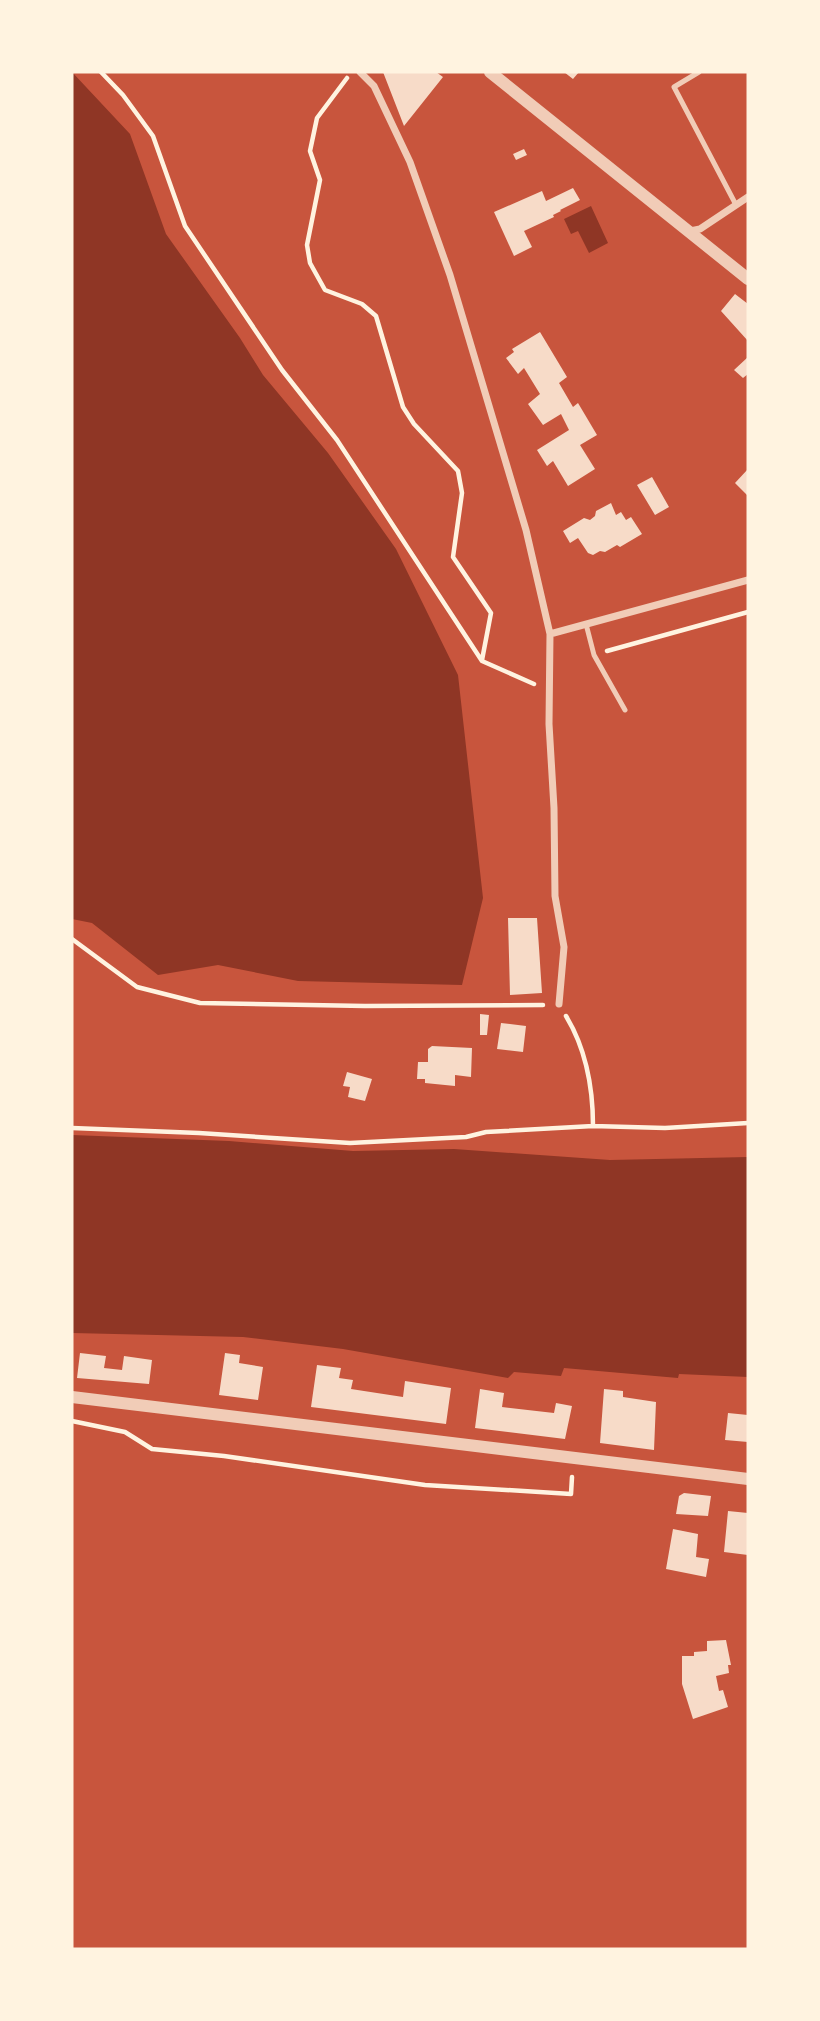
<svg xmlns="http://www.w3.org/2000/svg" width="820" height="2021" font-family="'Asap Condensed',sans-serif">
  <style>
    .water { fill: #8f3625 }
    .building { fill: #f7dbc8 }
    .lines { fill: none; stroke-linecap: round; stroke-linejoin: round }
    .path { stroke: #fff3e0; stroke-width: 4.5 }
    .service { stroke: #f1ccb7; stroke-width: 5 }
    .minor { stroke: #f1ccb7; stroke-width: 7 }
    .tertiary { stroke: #f1ccb7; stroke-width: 12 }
  </style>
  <rect width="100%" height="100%" fill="#c8553d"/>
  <path class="water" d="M72 72 130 134 166 234 240 338 263 375 328 453 396 549 458 675 483 898 462 985 298 981 218 965 158 975 92 923 72 919Z
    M591 206 608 243 589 253 578 231 571 234 564 219Z
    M72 1135 229 1141 353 1151 454 1149 610 1160 748 1157V1377L679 1374 678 1378 564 1368 561 1376 514 1372 508 1378 343 1349 243 1337 72 1333Z"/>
  <path class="building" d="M383 72H436L443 77 404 126Z
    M564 72H579L573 79Z
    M524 149 527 155 516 160 513 154Z
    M573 188 580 200 560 210 561 211 553 215 554 217 524 231 532 247 514 256 494 212 542 191 546 201Z
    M735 294 748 304V341L721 311Z
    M540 332 567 377 559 383 573 407 578 403 597 435 580 445 595 469 568 486 553 461 547 466 537 450 569 430 561 414 543 425 528 404 540 394 524 368 518 374 506 358 514 352 512 349Z
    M748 357V374L743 378 734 370Z
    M748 469V496L735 483Z
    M652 477 669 507 655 515 637 485Z
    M611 503 616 515 621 512 626 520 631 517 642 534 620 547 617 545 605 552 600 551 593 555 588 553 578 538 570 543 563 531 584 518 590 520 595 516 596 511Z
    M508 918H537L542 993 510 995Z
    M480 1014 489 1015 487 1035H480Z
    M501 1023 526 1026 523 1052 497 1049Z
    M432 1046 472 1048 471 1077 455 1075V1086L425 1083V1079H417L418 1062H428V1049Z
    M347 1072 372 1079 365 1101 348 1097 350 1087 343 1086Z
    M80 1353 106 1356 104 1368 122 1370 124 1356 152 1360 149 1384 77 1378Z
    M225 1353 240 1355 239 1363 263 1367 258 1400 219 1395Z
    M317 1365 341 1368 339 1378 353 1380 351 1389 403 1397 405 1381 451 1388 446 1424 311 1407Z
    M480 1389 504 1393 502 1407 554 1413 556 1403 572 1406 565 1439 475 1428Z
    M604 1389 623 1391V1397L656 1402 654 1450 600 1443Z
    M728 1413 748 1415V1442L725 1440Z
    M684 1493 711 1496 708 1516 676 1514 679 1496Z
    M728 1511 748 1513V1555L724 1552Z
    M673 1529 698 1534 696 1557 709 1559 706 1577 666 1569Z
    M726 1640 731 1665H728L729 1673 716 1676 719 1691 723 1690 728 1707 693 1719 682 1684V1656H694V1652L707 1651V1641Z"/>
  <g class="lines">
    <path class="path" d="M101 72 123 95 153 136 185 226 282 370 337 440 482 661 534 684
      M347 78 317 118 310 151 320 180 307 245 310 263 325 290 362 304 376 316 403 407 414 424 458 471 462 493 453 557 491 613 482 660
      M607 651 748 612
      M72 939 137 987 200 1003 365 1006 543 1005
      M566 1016C586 1049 593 1089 593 1126
      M72 1128 199 1133 350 1143 466 1137 486 1132 593 1126 665 1128 748 1123
      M72 1421 125 1432 152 1449 224 1456 425 1485 571 1494 572 1477"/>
    <path class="service" d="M699 72 674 87 735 203
      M586 624 594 655 625 710"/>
    <path class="minor" d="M360 72 374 86 410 162 450 275 526 530 550 634 549 724 554 808 555 896 564 947 559 1004
      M690 231 700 229 748 197
      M550 634 748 580"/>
    <path class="tertiary" d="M490 72 748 279
      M72 1397 748 1479"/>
  </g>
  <rect width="820" height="2021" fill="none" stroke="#fff3e0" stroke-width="147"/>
</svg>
